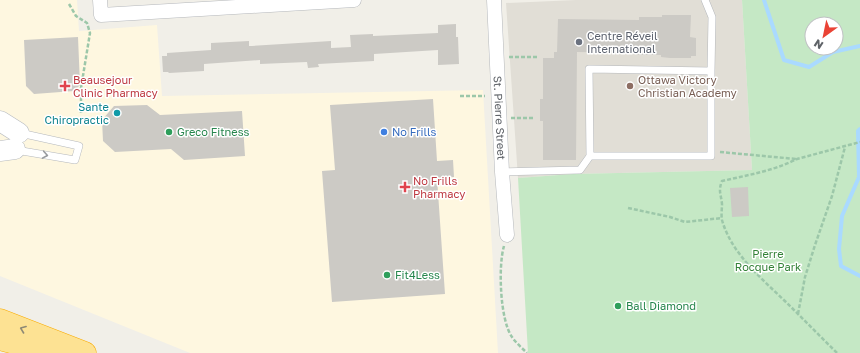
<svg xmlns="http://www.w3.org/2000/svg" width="860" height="353" font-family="'Golos Text',sans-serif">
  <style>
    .commercial { fill: #fef7e0 }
    .education { fill: #e1ded6 }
    .green { fill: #c5e8c5; fill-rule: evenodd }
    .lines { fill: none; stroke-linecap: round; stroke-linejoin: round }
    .stream { stroke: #aadaff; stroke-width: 4 }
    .building { fill: #cccac5 }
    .service-casing { stroke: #b5b8bc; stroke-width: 8 }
    .minor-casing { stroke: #b5b8bc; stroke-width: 15 }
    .secondary-casing { stroke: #b6babf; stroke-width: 21 }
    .motorway-casing { stroke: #f9ab00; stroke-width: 23 }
    .path { stroke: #9cc7a9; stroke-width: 2.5; stroke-dasharray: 4 2; stroke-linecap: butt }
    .service { stroke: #fff; stroke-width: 7 }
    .minor { stroke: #fff; stroke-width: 14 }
    .secondary { stroke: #fff; stroke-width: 20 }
    .motorway { stroke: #fde293; stroke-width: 22 }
    .oneway { stroke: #979a9d }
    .oneway2 { stroke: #8e8975 }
    .worship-dot { fill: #6b7280; stroke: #fff; stroke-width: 1.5 }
    .health-dot { fill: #e0444e; stroke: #fff; stroke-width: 1.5 }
    .education-dot { fill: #8d6e63; stroke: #fff; stroke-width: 1.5 }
    .culture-dot { fill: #0f9aa8; stroke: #fff; stroke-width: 1.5 }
    .leisure-dot { fill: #2e9e5b; stroke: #fff; stroke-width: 1.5 }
    .shop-dot { fill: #3f7fe0; stroke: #fff; stroke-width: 1.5 }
    .labels { text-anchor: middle; stroke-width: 3; stroke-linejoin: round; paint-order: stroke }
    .worship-label { font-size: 11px; fill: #5b616d; stroke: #fff; text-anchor: start }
    .health-label { font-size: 11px; fill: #be3a42; stroke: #fff; text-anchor: start }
    .education-label { font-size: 11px; fill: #785e54; stroke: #fff; text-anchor: start }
    .culture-label { font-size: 11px; fill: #0d838f; stroke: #fff; text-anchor: end }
    .street-label { font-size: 11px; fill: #5f6368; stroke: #fff }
    .leisure-label { font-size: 11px; fill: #27864d; stroke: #fff; text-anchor: start }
    .shop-label { font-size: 11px; fill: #366cbe; stroke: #fff; text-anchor: start }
    .park-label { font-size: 11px; fill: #348238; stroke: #fff }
  </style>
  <rect width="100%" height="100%" fill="#f1efe8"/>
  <path class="commercial" d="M0 0H77L79 31 157 25 162 96 483 90 498 353H190L0 276Z"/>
  <path class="education" d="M576 0H742L752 170 573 174 518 178 506 3Z"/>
  <path class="green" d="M742 0H860V353H528L518 178 573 174 752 170ZM812 24H836V48H812Z"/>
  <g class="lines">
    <path class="stream" d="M764 0 784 60 809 67 833 52 860 46
      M860 129 858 131 859 177 842 216 839 249 841 266 860 276"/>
  </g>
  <path class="building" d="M662 15H691L690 37 696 38V56H691V58H670L661 57V55H638V53L577 52 576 160H543V121H540V99H543V58H554V52H557L558 19 639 20V17H662Z
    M456 24V37H458L459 64 438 65V50L374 54V61L318 64 319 67 308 68 307 62 260 64V60L204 64V71L169 73 168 72H163L162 56H167V53L211 50V43L249 41V46H252L331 41V48L351 47 350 35 373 34V36L438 33V25Z
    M78 37 80 85 74 91 34 94 26 86 24 40Z
    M433 99 437 161 453 160 454 177 437 178 445 294 332 302 322 171 335 170 330 105Z
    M147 105 160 115 242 111 245 156 184 160 171 149 115 152 103 141 102 120 114 106Z
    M748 187 749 216 732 217 730 188Z"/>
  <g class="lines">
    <defs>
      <path id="service" d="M705 0 712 17 711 71
        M16 150 75 160 79 146 20 133
        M502 172 580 170 590 156 589 69 711 71V156H590"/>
      <g id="minor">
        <path d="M100 0 101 15 354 0"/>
        <path id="s1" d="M494 0 502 172 507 235"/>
      </g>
      <path id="secondary" d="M0 121 19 133
        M0 151 15 149"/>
      <path id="motorway" d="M0 320 85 353
        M0 339 51 353"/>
    </defs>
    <use href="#service" class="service-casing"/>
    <use href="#minor" class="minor-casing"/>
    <use href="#secondary" class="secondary-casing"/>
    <use href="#motorway" class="motorway-casing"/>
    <path class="path" d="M69 4 76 16 87 23 90 33 81 88V113
      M509 57H537
      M460 96H485
      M511 118H535
      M720 152 796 159
      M628 208 670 217 685 222 722 218
      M504 246C498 266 500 320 512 337 516 343 522 348 527 353
      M798 314 805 277 815 245 832 196 845 147
      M837 353C822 338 807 323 792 308 766 282 732 256 722 220 721 215 722 209 722 204 721 194 718 191 722 181 748 175 773 171 797 159L860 142"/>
    <use href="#service" class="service"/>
    <use href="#minor" class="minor"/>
    <use href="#secondary" class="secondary"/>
    <use href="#motorway" class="motorway"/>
  </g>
  <defs><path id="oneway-chevron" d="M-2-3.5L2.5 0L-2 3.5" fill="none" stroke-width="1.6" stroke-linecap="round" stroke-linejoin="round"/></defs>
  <use class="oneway" href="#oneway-chevron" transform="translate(45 155) rotate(10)"/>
  <use class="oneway2" href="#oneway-chevron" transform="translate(23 329) rotate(-159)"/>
  <circle class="worship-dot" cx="579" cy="42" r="4"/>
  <g class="health-dot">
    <path d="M63 80h4v4h4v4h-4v4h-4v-4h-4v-4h4z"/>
    <path d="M403 181h4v4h4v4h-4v4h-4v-4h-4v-4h4z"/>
  </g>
  <circle class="education-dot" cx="630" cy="86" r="4"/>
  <circle class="culture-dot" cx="117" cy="113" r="4"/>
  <g class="leisure-dot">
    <circle cx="169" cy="132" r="4"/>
    <circle cx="387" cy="275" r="4"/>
    <circle cx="618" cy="306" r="4"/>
  </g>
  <circle class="shop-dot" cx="384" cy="132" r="4"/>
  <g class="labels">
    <g class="worship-label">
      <text x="587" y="40">Centre Réveil<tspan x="587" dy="13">International</tspan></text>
    </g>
    <g class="health-label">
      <text x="73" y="84">Beausejour<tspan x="73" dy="13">Clinic Pharmacy</tspan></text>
      <text x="413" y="185">No Frills<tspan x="413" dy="13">Pharmacy</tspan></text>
    </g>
    <g class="education-label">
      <text x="638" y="84">Ottawa Victory<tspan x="638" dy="13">Christian Academy</tspan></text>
    </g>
    <g class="culture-label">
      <text x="109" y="111">Sante<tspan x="109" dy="13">Chiropractic</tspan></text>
    </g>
    <g class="street-label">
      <text dy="4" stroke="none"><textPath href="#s1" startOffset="118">St. Pierre Street</textPath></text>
    </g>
    <g class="leisure-label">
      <text x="177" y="136">Greco Fitness</text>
      <text x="395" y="279">Fit4Less</text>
      <text x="626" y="310">Ball Diamond</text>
    </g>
    <g class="shop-label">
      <text x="392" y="136">No Frills</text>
    </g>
    <g class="park-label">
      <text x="768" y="258">Pierre<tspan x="768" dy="13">Rocque Park</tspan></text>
    </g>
  </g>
  <g transform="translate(824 36) rotate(213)"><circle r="19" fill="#ffffff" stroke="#bfc1c3"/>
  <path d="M0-3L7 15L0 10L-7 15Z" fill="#ea4335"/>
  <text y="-6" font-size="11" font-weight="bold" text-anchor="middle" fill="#5f6368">N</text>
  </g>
</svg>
